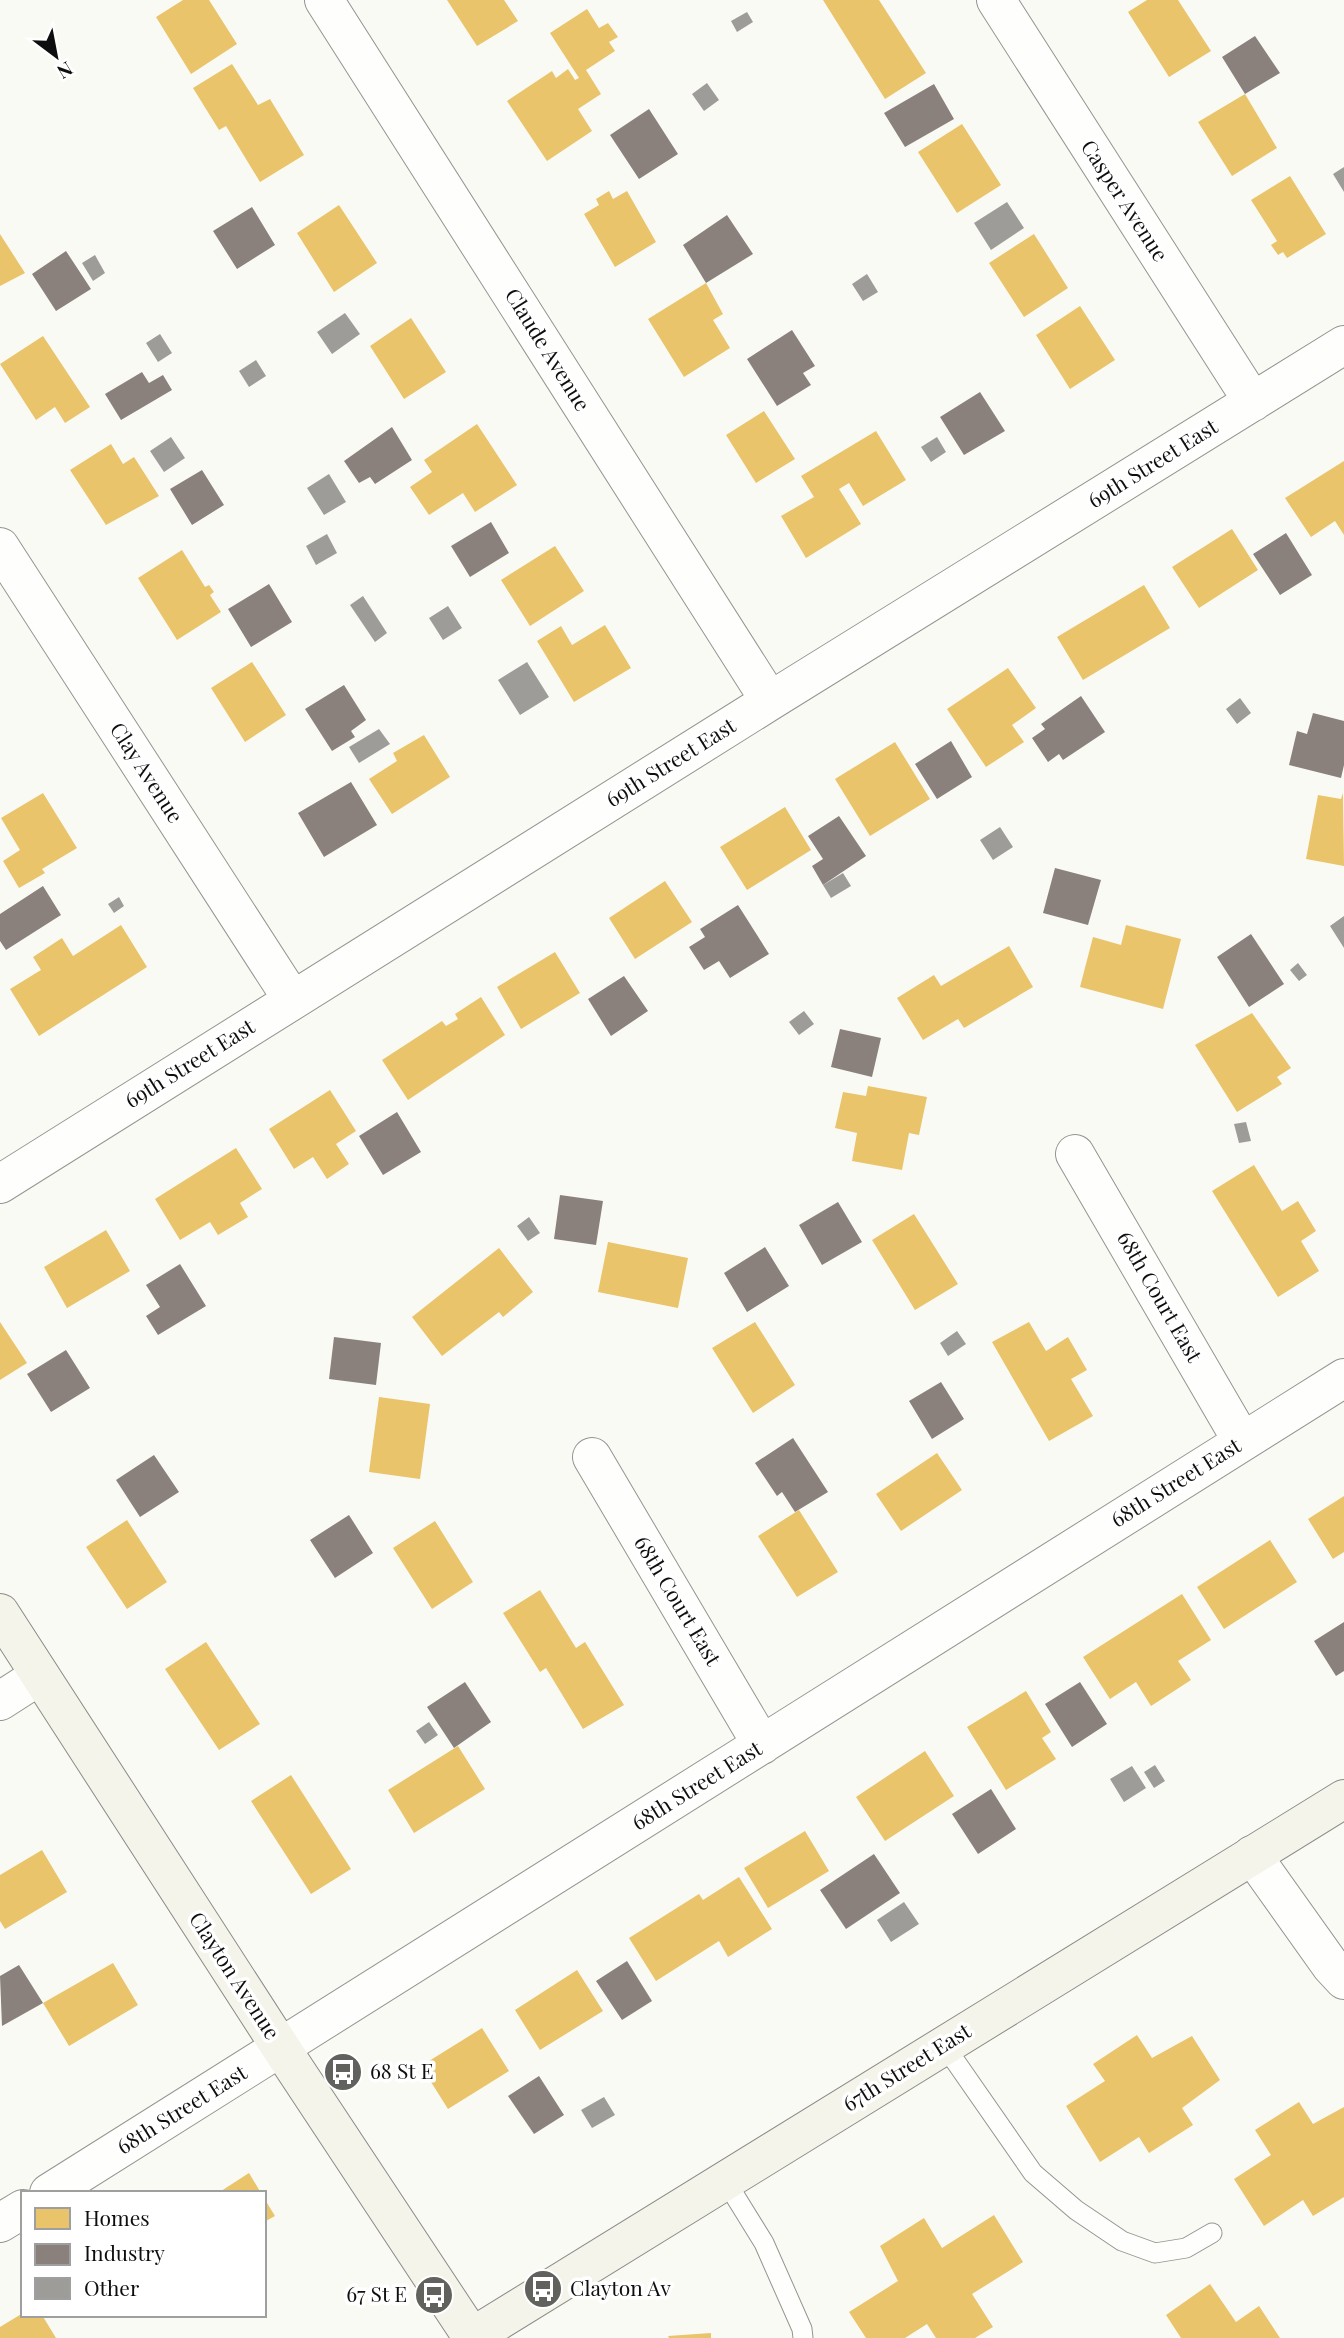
<svg xmlns="http://www.w3.org/2000/svg" width="1344" height="2338" font-family="'Playfair Display',serif">
  <style>
    .homes { fill: #e9c46a }
    .industry { fill: #8a817c }
    .building { fill: #9e9c99 }
    .lines { fill: none; stroke-linecap: round; stroke-linejoin: round }
    .lane-casing { stroke: #949492; stroke-width: 21 }
    .street-casing { stroke: #949492; stroke-width: 40 }
    .secondary-casing { stroke: #8b8b88; stroke-width: 40 }
    .lane { stroke: #fefefd; stroke-width: 19 }
    .street { stroke: #fefefd; stroke-width: 38 }
    .secondary { stroke: #f4f4eb; stroke-width: 38 }
    .labels { text-anchor: middle; stroke-width: 7; stroke-linejoin: round; paint-order: stroke }
    .street-label { font-size: 21px; fill: #0e0e0e; stroke: #fff }
    .poi-label { font-size: 21px; fill: #0e0e0e; stroke: #fff; text-anchor: start }
  </style>
  <rect width="100%" height="100%" fill="#fafaf4"/>
  <path class="homes" d="M183 0H209L237 44 191 74 156 17Z
    M447 0H504L518 21 477 46Z
    M823 0H879L926 73 885 99Z
    M1147 0H1178L1211 51 1169 77 1128 12Z
    M587 9 599 28 608 23 618 37 609 42 615 51 586 70 601 94 578 109 592 131 547 161 507 101 552 71 556 78 568 69 575 80 579 78 550 33Z
    M232 64 258 105 270 99 304 155 260 182 226 126 219 130 193 88Z
    M1245 94 1277 148 1232 176 1198 122Z
    M962 124 1001 185 957 213 918 152Z
    M1290 176 1326 234 1287 258 1283 252 1278 255 1271 245 1277 241 1251 200Z
    M609 191 613 199 627 191 656 242 615 267 584 214 599 205 596 199Z
    M339 205 377 263 334 292 297 233Z
    M0 234 25 273 0 286Z
    M1034 234 1068 288 1024 317 989 263Z
    M706 283 723 314 713 320 730 348 684 377 648 319Z
    M1080 306 1115 360 1070 389 1036 335Z
    M411 318 446 372 404 399 370 346Z
    M43 336 90 407 65 423 55 407 36 420 0 364Z
    M764 411 795 459 756 483 726 435Z
    M477 424 517 485 475 512 463 493 429 515 410 487 432 472 424 460Z
    M876 431 906 480 863 506 849 483 839 489 861 524 806 558 781 516 814 497 801 476Z
    M111 444 123 464 134 457 159 496 106 525 70 470Z
    M1344 461V535L1335 521 1311 537 1285 498Z
    M1232 529 1258 570 1199 608 1172 567Z
    M555 546 584 591 530 626 501 580Z
    M182 550 205 587 209 585 214 592 210 595 221 612 177 640 138 578Z
    M1144 585 1170 628 1083 680 1057 637Z
    M605 625 631 668 574 702 537 641 561 626 572 645Z
    M252 662 286 715 245 742 211 688Z
    M1008 668 1036 708 1012 725 1024 742 986 767 947 709Z
    M424 735 450 777 392 814 369 779 397 761 393 753Z
    M895 742 930 799 870 836 835 779Z
    M43 793 77 848 42 869 45 873 19 888 3 861 20 850 1 818Z
    M1343 793 1344 866 1306 859 1318 795 1341 799Z
    M785 807 811 850 747 890 720 847Z
    M665 881 692 922 635 959 609 918Z
    M121 925 147 967 39 1036 10 989 41 970 33 957 62 938 73 956Z
    M1126 925 1181 939 1163 1009 1080 987 1093 937 1121 945Z
    M1009 946 1033 987 964 1028 958 1019 923 1040 897 998 934 975 941 986Z
    M555 952 580 993 521 1029 497 987Z
    M481 997 505 1035 408 1100 382 1060 442 1021 446 1026 458 1019 455 1014Z
    M1252 1013 1291 1068 1277 1077 1282 1084 1237 1112 1195 1045Z
    M868 1086 927 1097 919 1135 909 1133 902 1170 852 1161 857 1133 835 1128 843 1092 866 1096Z
    M330 1090 356 1131 336 1144 349 1164 327 1179 313 1157 294 1169 269 1129Z
    M236 1148 262 1189 240 1203 248 1217 218 1235 210 1222 180 1240 155 1199Z
    M1254 1165 1282 1211 1298 1201 1316 1231 1301 1241 1319 1271 1278 1297 1212 1191Z
    M914 1214 958 1284 915 1310 872 1240Z
    M106 1230 130 1271 67 1308 44 1267Z
    M608 1242 688 1258 678 1308 598 1292Z
    M499 1248 533 1292 503 1317 499 1312 442 1356 412 1317Z
    M0 1322 27 1363 0 1380Z
    M755 1322 795 1385 753 1413 712 1348Z
    M1029 1322 1046 1351 1068 1337 1087 1370 1071 1379 1093 1416 1049 1441 992 1342Z
    M379 1397 430 1404 420 1479 369 1472Z
    M937 1453 962 1490 901 1531 876 1494Z
    M1344 1496V1552L1333 1559 1308 1519Z
    M799 1510 838 1572 797 1597 758 1536Z
    M127 1520 167 1582 127 1609 86 1547Z
    M435 1521 473 1582 432 1609 393 1548Z
    M1270 1540 1297 1582 1224 1629 1197 1587Z
    M540 1590 576 1648 585 1642 624 1705 583 1729 546 1668 540 1672 503 1613Z
    M1182 1594 1211 1640 1178 1661 1191 1680 1151 1706 1136 1682 1110 1699 1083 1657Z
    M206 1642 260 1724 219 1750 165 1669Z
    M1026 1691 1051 1732 1042 1738 1056 1759 1006 1790 967 1727Z
    M458 1746 485 1789 414 1833 388 1790Z
    M925 1751 954 1796 885 1841 856 1797Z
    M291 1775 351 1869 311 1894 251 1801Z
    M805 1831 829 1871 768 1908 744 1868Z
    M42 1850 67 1892 5 1929 0 1921V1875Z
    M739 1877 772 1929 728 1957 719 1941 656 1981 629 1938 699 1894 703 1900Z
    M113 1963 138 2005 69 2046 43 2003Z
    M577 1970 603 2011 540 2050 515 2010Z
    M482 2028 509 2071 448 2109 421 2066Z
    M1137 2035 1152 2058 1192 2036 1220 2080 1182 2108 1193 2125 1149 2153 1139 2137 1100 2162 1066 2106 1105 2081 1093 2064Z
    M1299 2102 1313 2124 1344 2107V2197L1313 2216 1303 2200 1264 2226 1234 2179 1271 2155 1255 2130Z
    M249 2173 261 2193H218Z
    M264 2198 275 2216 264 2222Z
    M994 2215 1023 2262 972 2294 993 2327 975 2338H936L927 2324 905 2338H866L849 2312 898 2281 880 2246 924 2218 942 2248Z
    M1210 2284 1236 2322 1259 2306 1280 2338H1181L1166 2315Z
    M23 2313V2315H42L56 2338H0V2327Z
    M711 2333V2338H669L668 2336Z"/>
  <path class="industry" d="M1255 36 1280 73 1245 94 1222 57Z
    M934 84 954 119 905 147 884 113Z
    M649 109 678 154 639 179 610 135Z
    M252 207 275 245 237 269 213 231Z
    M727 215 753 254 706 283 683 245Z
    M66 251 91 289 56 311 32 274Z
    M792 330 815 366 803 373 811 385 777 406 747 359Z
    M142 372 149 383 163 375 172 390 121 420 105 394Z
    M980 392 1005 431 964 455 940 417Z
    M392 427 412 460 375 484 370 477 359 483 344 461Z
    M202 470 224 505 192 525 170 489Z
    M491 522 509 553 470 577 451 546Z
    M1286 533 1312 575 1280 595 1253 554Z
    M269 584 292 622 251 647 228 609Z
    M344 685 366 720 351 731 355 737 332 751 305 709Z
    M1081 696 1105 732 1063 760 1059 754 1048 762 1032 738 1045 729 1041 724Z
    M1313 713 1344 721V765L1341 778 1289 765 1297 731 1307 734Z
    M951 741 972 777 937 799 915 764Z
    M351 782 377 825 324 857 298 813Z
    M839 816 866 856 823 885 812 866 823 859 808 836Z
    M1055 868 1101 880 1088 925 1043 913Z
    M43 886 61 915 6 950 0 941V914Z
    M738 905 769 954 730 978 719 961 704 970 689 947 705 937 700 929Z
    M1251 934 1284 984 1249 1007 1217 957Z
    M624 976 648 1011 611 1036 588 999Z
    M840 1029 881 1038 872 1077 831 1067Z
    M397 1112 421 1152 383 1175 359 1136Z
    M560 1195 603 1201 596 1245 554 1239Z
    M838 1202 862 1242 822 1265 799 1225Z
    M765 1247 789 1286 747 1312 724 1273Z
    M180 1264 206 1306 158 1335 146 1316 160 1307 146 1285Z
    M334 1337 381 1343 376 1385 329 1379Z
    M66 1350 90 1388 51 1412 27 1374Z
    M941 1382 964 1419 932 1439 909 1401Z
    M793 1438 828 1492 795 1512 782 1492 777 1496 755 1463Z
    M154 1455 179 1492 140 1517 116 1480Z
    M349 1515 373 1553 335 1578 310 1540Z
    M1344 1622V1671L1336 1676 1314 1641Z
    M465 1682 491 1722 454 1748 427 1707Z
    M1080 1682 1107 1724 1072 1747 1045 1704Z
    M991 1789 1016 1829 978 1854 952 1814Z
    M874 1854 900 1893 846 1929 820 1890Z
    M627 1961 652 2001 622 2020 596 1981Z
    M19 1965 43 2003 2 2026 0 1976Z
    M539 2076 564 2115 534 2134 508 2096Z"/>
  <path class="building" d="M747 12 753 22 737 32 731 21Z
    M707 83 719 100 704 111 692 94Z
    M1344 167V192L1333 174Z
    M1007 202 1024 228 991 250 974 223Z
    M95 255 105 273 93 281 82 263Z
    M867 274 878 292 863 301 852 284Z
    M345 313 360 334 332 354 317 332Z
    M160 334 172 353 158 362 146 343Z
    M256 360 266 376 249 387 239 371Z
    M171 437 185 458 164 472 150 451Z
    M937 437 946 452 931 462 921 447Z
    M329 474 346 502 324 515 307 488Z
    M327 534 337 553 316 565 306 546Z
    M363 596 387 633 375 642 350 605Z
    M448 606 462 628 443 640 429 618Z
    M527 662 549 697 520 715 498 680Z
    M1240 698 1251 713 1237 724 1226 709Z
    M379 729 390 744 359 763 349 747Z
    M1000 827 1013 847 993 860 980 840Z
    M843 873 851 886 831 898 823 885Z
    M119 897 124 906 114 913 108 904Z
    M1344 916V948L1330 926Z
    M1298 963 1307 975 1299 981 1290 970Z
    M804 1011 814 1024 799 1035 789 1022Z
    M1246 1122 1251 1141 1239 1143 1234 1124Z
    M529 1217 540 1233 528 1241 517 1226Z
    M957 1331 966 1344 948 1356 940 1343Z
    M429 1722 438 1735 425 1744 416 1731Z
    M1155 1765 1165 1781 1154 1788 1144 1772Z
    M1132 1766 1146 1788 1124 1802 1110 1779Z
    M904 1902 919 1924 891 1942 877 1920Z
    M604 2097 615 2115 592 2128 581 2110Z"/>
  <g class="lines">
    <defs>
      <path id="lane" d="M944 2045 1033 2173 1076 2210 1122 2241 1155 2253 1186 2248 1212 2233
        M725 2180 764 2243 802 2329 803 2338"/>
      <path id="street" d="M324 0 770 701
        M996 0 1253 402
        M0 547 292 999
        M1075 1154 1242 1441
        M0 1184 770 701 1344 345
        M592 1457 762 1745
        M0 1701 39 1676
        M1252 1855 1331 1966 1344 1980
        M49 2193 1344 1378
        M0 2223 23 2209"/>
      <path id="secondary" d="M0 1613 281 2048 472 2337 1344 1799"/>
    </defs>
    <use href="#lane" class="lane-casing"/>
    <use href="#street" class="street-casing"/>
    <use href="#secondary" class="secondary-casing"/>
    <use href="#lane" class="lane"/>
    <use href="#street" class="street"/>
    <use href="#secondary" class="secondary"/>
  </g>
  <defs>
    <symbol id="bus-disc" viewBox="-11 -11 22 22"><circle r="9.5" fill="#61615e" stroke="#fff"/><path d="M-5-6H5V4H4V6H2V4H-2V6H-4V4H-5ZM-3.5-4V0h7V-4ZM-3.5 1.2v1.5H-2V1.2ZM2 1.2v1.5H3.5V1.2Z" fill="#fff"/></symbol>
  </defs>
  <g fill-rule="evenodd">
    <use href="#bus-disc" x="321" y="2050" width="44" height="44"/>
    <use href="#bus-disc" x="521" y="2267" width="44" height="44"/>
    <use href="#bus-disc" x="412" y="2273" width="44" height="44"/>
  </g>
  <g class="labels">
    <g class="street-label">
      <text transform="translate(1124 201) rotate(57)" y="7">Casper Avenue</text>
      <text transform="translate(547 350) rotate(58)" y="7">Claude Avenue</text>
      <text transform="translate(1153 464) rotate(-32)" y="7">69th Street East</text>
      <text transform="translate(671 763) rotate(-32)" y="7">69th Street East</text>
      <text transform="translate(146 773) rotate(57)" y="7">Clay Avenue</text>
      <text transform="translate(190 1064) rotate(-32)" y="7">69th Street East</text>
      <text transform="translate(1159 1297) rotate(60)" y="7">68th Court East</text>
      <text transform="translate(1176 1483) rotate(-32)" y="7">68th Street East</text>
      <text transform="translate(677 1601) rotate(59)" y="7">68th Court East</text>
      <text transform="translate(697 1786) rotate(-32)" y="7">68th Street East</text>
      <text transform="translate(234 1976) rotate(57)" y="7">Clayton Avenue</text>
      <text transform="translate(907 2068) rotate(-32)" y="7">67th Street East</text>
      <text transform="translate(182 2110) rotate(-32)" y="7">68th Street East</text>
    </g>
    <g class="poi-label">
      <text x="370" y="2079">68 St E</text>
      <text x="570" y="2296">Clayton Av</text>
      <text x="407" y="2302" text-anchor="end">67 St E</text>
    </g>
  </g>
  <rect x="21" y="2191" width="245" height="126" fill="#ffffff" stroke="#9f9f9f" stroke-width="2"/>
  <rect x="35" y="2208" width="35" height="21" fill="#e9c46a" stroke="#9f9f9f" stroke-width="2"/>
  <text x="84" y="2226" font-size="21" fill="#0e0e0e">Homes</text>
  <rect x="35" y="2244" width="35" height="21" fill="#8a817c" stroke="#9f9f9f" stroke-width="2"/>
  <text x="84" y="2261" font-size="21" fill="#0e0e0e">Industry</text>
  <rect x="35" y="2278" width="35" height="21" fill="#9e9c99" stroke="#9f9f9f" stroke-width="2"/>
  <text x="84" y="2296" font-size="21" fill="#0e0e0e">Other</text>
  <g transform="translate(56 56) rotate(148)" stroke="#ffffff" stroke-width="5" paint-order="stroke">
  <path d="M0-5L12 26L0 18L-12 26Z" fill="#0e0e0e"/>
  <text y="-10" font-size="19" font-weight="bold" text-anchor="middle" fill="#0e0e0e">N</text>
  </g>
</svg>
